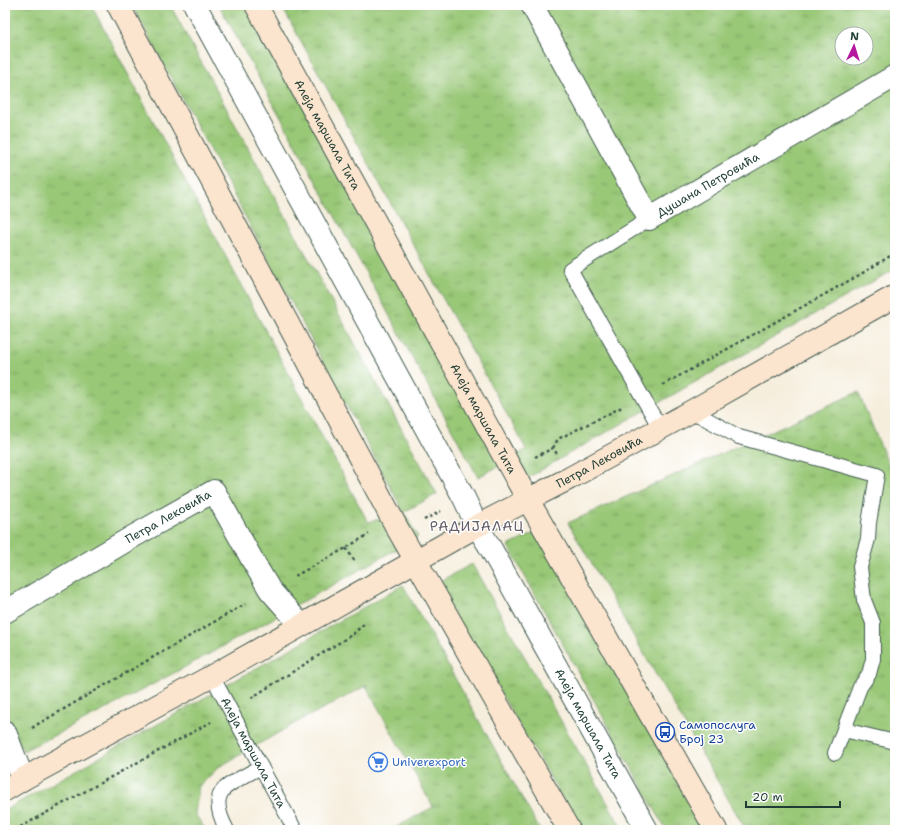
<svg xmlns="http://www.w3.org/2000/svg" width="900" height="835" font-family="'Shantell Sans',sans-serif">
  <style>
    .grass { fill: url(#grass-tufts); stroke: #5c8256; fill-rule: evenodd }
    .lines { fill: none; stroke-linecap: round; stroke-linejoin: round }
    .lane-casing { stroke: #3f584d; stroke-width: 16 }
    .street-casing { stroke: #3f584d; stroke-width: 24 }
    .secondary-casing { stroke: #3f584d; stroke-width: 24 }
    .path { stroke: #3f584d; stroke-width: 2.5; stroke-dasharray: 3 3; stroke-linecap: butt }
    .lane { stroke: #fff; stroke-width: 14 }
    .street { stroke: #fff; stroke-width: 22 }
    .secondary { stroke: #fce5cf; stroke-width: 22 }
    .labels { text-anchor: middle; stroke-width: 3; stroke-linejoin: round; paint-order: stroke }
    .street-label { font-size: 12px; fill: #1f3d34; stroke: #fff }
    .transit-label { font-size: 12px; fill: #164399; stroke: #fff; text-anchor: start }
    .shop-label { font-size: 12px; fill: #366cbe; stroke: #fff; text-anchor: start }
    .quarter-label { font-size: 14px; letter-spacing: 1px; fill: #665e67; stroke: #fff }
  </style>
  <defs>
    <pattern id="grass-tufts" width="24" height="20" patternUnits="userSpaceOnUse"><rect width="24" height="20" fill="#99c877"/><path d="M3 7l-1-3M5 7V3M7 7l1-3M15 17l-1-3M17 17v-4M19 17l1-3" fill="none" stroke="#7ca462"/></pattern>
  </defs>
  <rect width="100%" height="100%" fill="#fff"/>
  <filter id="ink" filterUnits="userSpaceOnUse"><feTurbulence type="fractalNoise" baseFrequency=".025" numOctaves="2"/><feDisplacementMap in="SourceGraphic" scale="8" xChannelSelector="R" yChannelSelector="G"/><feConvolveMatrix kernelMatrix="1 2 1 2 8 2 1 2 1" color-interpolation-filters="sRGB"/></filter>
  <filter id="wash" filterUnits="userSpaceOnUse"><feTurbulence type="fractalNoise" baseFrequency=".012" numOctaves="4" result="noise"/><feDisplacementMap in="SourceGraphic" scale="16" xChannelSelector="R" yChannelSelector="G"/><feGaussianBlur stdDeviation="0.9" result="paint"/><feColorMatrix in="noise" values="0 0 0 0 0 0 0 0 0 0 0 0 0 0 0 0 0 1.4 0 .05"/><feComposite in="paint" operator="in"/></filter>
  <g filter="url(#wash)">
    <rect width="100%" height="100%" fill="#f6eedd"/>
    <path class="grass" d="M5 5H91L368 522 404 513 132 5H170L437 494 404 512 418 537C288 610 158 685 23 751L5 710Z
      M219 5H247L501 465 478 477Z
      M281 5H895V269L570 453 526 479 512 458 526 449ZM842 34H866V58H842Z
      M858 392 895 480V830H746L568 523Z
      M539 531 704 830H666L508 546Z
      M472 564 623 830H581L436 583Z
      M403 585 540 830H391L433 807 366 686 292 725 219 767 199 786 195 814 206 830H5V810L84 766Z"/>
  </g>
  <g filter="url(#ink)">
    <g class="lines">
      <defs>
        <g id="lane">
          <path d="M649 219 570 269 660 428"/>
          <path d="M692 411 739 437 877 475 869 523 868 539 860 567 864 600 873 623V659L869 674 860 687 835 753"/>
          <path id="s1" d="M212 676 295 830"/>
          <path d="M844 730 895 742"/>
          <path d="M227 830C221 819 213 800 224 789 231 782 252 772 261 767"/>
        </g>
        <g id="street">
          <path id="s2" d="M195 5 464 498 477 526 490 547 647 830"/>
          <path id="s3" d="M532 5 649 219 895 76"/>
          <path id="s4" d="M5 612 134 536 214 491 254 563 270 590 301 625"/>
          <path d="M5 732 23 779"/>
        </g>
        <g id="secondary">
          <path d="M118 5 396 526 569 830"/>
          <path id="s5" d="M256 5 528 500 716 830"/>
          <path id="s6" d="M5 790 23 779 212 676 477 526 570 478 692 411 895 296"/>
        </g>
      </defs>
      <use href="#lane" class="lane-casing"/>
      <use href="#street" class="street-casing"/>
      <use href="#secondary" class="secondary-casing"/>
      <path class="path" d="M663 385 861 274 895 253
        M553 448 558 439 622 407
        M535 457 553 448 557 454
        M424 520 441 511
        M346 548 356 563
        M295 576 346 548 369 534
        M251 698 353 634 364 624
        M32 728 38 724 245 604
        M15 830 211 722"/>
      <use href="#lane" class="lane"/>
      <use href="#street" class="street"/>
      <use href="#secondary" class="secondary"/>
    </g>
  </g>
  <defs>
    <symbol id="bus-ring" viewBox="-11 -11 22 22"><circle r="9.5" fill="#fff" stroke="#1a4fb4" stroke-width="1.5"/><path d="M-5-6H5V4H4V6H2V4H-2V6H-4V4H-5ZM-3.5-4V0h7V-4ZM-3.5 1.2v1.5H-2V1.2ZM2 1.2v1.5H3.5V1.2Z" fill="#1a4fb4"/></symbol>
    <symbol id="supermarket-ring" viewBox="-11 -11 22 22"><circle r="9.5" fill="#fff" stroke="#3f7fe0" stroke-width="1.5"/><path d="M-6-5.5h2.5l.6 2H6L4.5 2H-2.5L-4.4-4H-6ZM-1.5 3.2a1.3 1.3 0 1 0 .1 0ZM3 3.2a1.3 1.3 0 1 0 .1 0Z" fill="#3f7fe0"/></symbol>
  </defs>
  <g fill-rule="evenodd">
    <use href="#bus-ring" x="654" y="721" width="22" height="22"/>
    <use href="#supermarket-ring" x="367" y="751" width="22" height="22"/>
  </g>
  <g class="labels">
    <g class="street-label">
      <text dy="4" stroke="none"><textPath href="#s5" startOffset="148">Алеја маршала Тита</textPath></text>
      <text dy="4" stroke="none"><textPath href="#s3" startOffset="312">Душана Петровића</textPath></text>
      <text dy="4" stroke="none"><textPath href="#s5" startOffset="472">Алеја маршала Тита</textPath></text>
      <text dy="4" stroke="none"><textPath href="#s6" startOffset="679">Петра Лековића</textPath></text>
      <text dy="4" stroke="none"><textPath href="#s4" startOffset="189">Петра Лековића</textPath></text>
      <text dy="4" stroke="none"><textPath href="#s2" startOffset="819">Алеја маршала Тита</textPath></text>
      <text dy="4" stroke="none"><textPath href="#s1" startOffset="87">Алеја маршала Тита</textPath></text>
    </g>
    <g class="transit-label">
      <text x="679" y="729">Самопослуга<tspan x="679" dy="14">Број 23</tspan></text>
    </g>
    <g class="shop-label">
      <text x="392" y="766">Univerexport</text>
    </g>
    <g class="quarter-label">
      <text x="477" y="531">РАДИЈАЛАЦ</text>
    </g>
  </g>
  <rect width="900" height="835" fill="none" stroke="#fff" stroke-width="20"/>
  <g transform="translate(854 46) rotate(4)"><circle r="19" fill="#ffffff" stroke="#a5b1ae"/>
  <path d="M0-3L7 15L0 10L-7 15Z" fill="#b5179e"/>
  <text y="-6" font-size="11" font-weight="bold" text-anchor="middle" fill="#1f3d34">N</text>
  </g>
  <path d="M746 801v6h94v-6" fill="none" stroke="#1f3d34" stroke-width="2"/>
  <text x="752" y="801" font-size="12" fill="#1f3d34" stroke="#ffffff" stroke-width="3" paint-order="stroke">20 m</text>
</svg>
